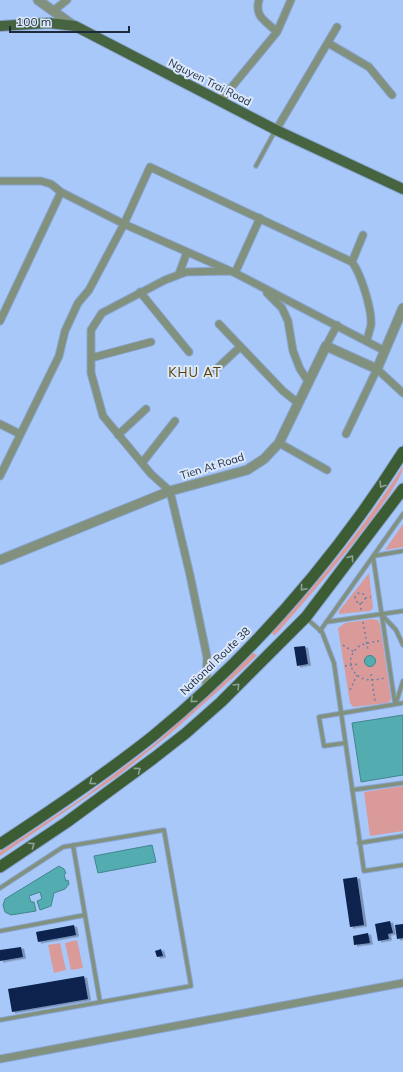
<svg xmlns="http://www.w3.org/2000/svg" width="403" height="1072" font-family="Mulish,sans-serif">
  <style>
    .green { fill: #da9a9a }
    .water { fill: #52acb0; stroke: #42858d }
    .building { fill: #08224d; filter: url(#shadow) }
    .lines { fill: none; stroke-linecap: round; stroke-linejoin: round }
    .service-casing { stroke: #89a5d0; stroke-width: 5.5 }
    .minor-casing { stroke: #89a5d0; stroke-width: 9 }
    .tertiary-casing { stroke: #89a5d0; stroke-width: 11 }
    .primary-casing { stroke: #89a5d0; stroke-width: 12 }
    .trunk-casing { stroke: #89a5d0; stroke-width: 13 }
    .path { stroke: #6b82a6; stroke-width: 1.5; stroke-dasharray: 2 3; stroke-linecap: butt }
    .service { stroke: #81917d; stroke-width: 3.5 }
    .minor { stroke: #81917d; stroke-width: 7 }
    .tertiary { stroke: #81917d; stroke-width: 9 }
    .primary { stroke: #476440; stroke-width: 10 }
    .trunk { stroke: #3c5c34; stroke-width: 11 }
    .oneway { stroke: #8ca298 }
    .labels { text-anchor: middle; stroke-width: 4; stroke-linejoin: round; paint-order: stroke }
    .street-label { font-size: 11px; fill: #1d293c; stroke: #dbe8fc }
    .quarter-label { font-size: 13px; letter-spacing: 1px; fill: #5c4002; stroke: #dbe8fc }
  </style>
  <defs>
    <filter id="shadow"><feDropShadow dx="3" dy="1.5" stdDeviation="0" flood-color="#0004"/></filter>
  </defs>
  <rect width="100%" height="100%" fill="#a8c8fa"/>
  <path class="green" d="M403 466C403 490 301 606 280 630L275 635H273L272 632C321 580 365 526 403 466Z
    M403 524V547L385 550Z
    M369 573 373 608 370 611 339 614V611Z
    M372 619 378 620 380 624 391 698 390 701 387 703 353 707 350 703 338 628 345 623Z
    M253 653 257 655 245 667 170 734 119 775 0 856V852L84 797 156 743Z
    M403 786V831L370 836 364 792Z
    M77 940 83 968 71 970 65 943Z
    M60 943 66 970 54 973 48 945Z"/>
  <path class="water" d="M364.5 661a5.5 5.5 0 1 1 11 0a5.5 5.5 0 1 1-11 0Z
    M403 715V775L361 782 352 723Z
    M152 845 156 862 98 873 94 856Z
    M59 866 64 869 66 873 64 875 66 881 68 880 69 884 65 889 54 893 51 906 40 910 37 901 42 899 40 892 29 896 31 902H34L36 911 11 915 5 912 3 905 5 899Z"/>
  <path class="building" d="M305 646 308 664 297 666 294 647Z
    M357 877 364 925 350 927 343 879Z
    M390 921 393 933 388 934 389 939 378 941 375 924Z
    M403 924V938L397 939 395 925Z
    M74 925 76 935 38 942 36 932Z
    M368 933 370 943 354 945 353 936Z
    M21 947 23 957 0 961V950Z
    M161 949 163 956 157 957 155 951Z
    M84 976 88 999 12 1012 8 989Z"/>
  <g class="lines">
    <defs>
      <path id="service" d="M256 166 275 131
        M382 615 396 630 403 645
        M306 618 322 632 334 663 364 871 403 865
        M326 622 403 611
        M320 631 403 514
        M396 703 403 681
        M395 704 373 556 403 551
        M345 743 324 746 319 717 403 703
        M352 790 403 783
        M359 843 403 836
        M0 888 63 847 164 830 191 986 0 1020
        M85 915 100 1002
        M0 931 85 915 73 845"/>
      <path id="minor" d="M259 0C254 17 266 21 277 32
        M53 11 67 0
        M328 43 369 67 392 95
        M221 100 277 32 291 0
        M276 130 337 27
        M0 181H41L51 184 61 192 124 224 235 273 385 351
        M352 262 363 235
        M235 273 260 218
        M179 274 187 252
        M140 292 189 352
        M267 293 282 308 288 321 293 351 300 369 308 381
        M0 321 61 192
        M219 324 283 391 298 403
        M326 346 337 325
        M91 358 151 342
        M211 374 240 347
        M0 424 20 434
        M346 434 377 369 403 393
        M118 435 146 409
        M279 443 327 470
        M142 463 175 421
        M0 476 59 356 65 331 78 303 89 290 124 224 150 167 352 262C361 274 372 309 371 325 370 330 368 335 367 340
        M206 689 207 657 190 575 170 491 151 474 103 416 91 373V330L102 313 165 280 186 272 230 271
        M0 1059 403 983"/>
      <path id="tertiary" d="M38 0 74 26
        M0 560 170 491 247 470 264 459 279 443 326 346 377 369 403 308"/>
      <path id="primary" d="M0 26 49 23 75 26 276 130 403 189"/>
      <path id="trunk" d="M0 844C52 810 104 775 153 736 251 656 335 559 403 452
        M0 867 67 822 154 758 186 733 221 702 306 617 403 489"/>
    </defs>
    <use href="#service" class="service-casing"/>
    <use href="#minor" class="minor-casing"/>
    <use href="#tertiary" class="tertiary-casing"/>
    <use href="#primary" class="primary-casing"/>
    <use href="#trunk" class="trunk-casing"/>
    <path class="path" d="M355 598a5 5 0 1 1 10 0a5 5 0 1 1-10 0Z
      M365 598 371 597
      M360 603 361 610
      M363 622 368 650
      M379 641C373 642 364 643 358 647 346 657 349 674 364 679 371 681 379 679 386 678
      M343 645 354 652
      M345 666 358 664
      M371 674 375 701
      M350 690 357 675"/>
    <use href="#service" class="service"/>
    <use href="#minor" class="minor"/>
    <use href="#tertiary" class="tertiary"/>
    <use href="#primary" class="primary"/>
    <use href="#trunk" class="trunk"/>
  </g>
  <defs><path id="oneway-chevron" d="M-2-3.5L2.5 0L-2 3.5" fill="none" stroke-width="1.6" stroke-linecap="round" stroke-linejoin="round"/></defs>
  <g class="oneway">
    <use href="#oneway-chevron" transform="translate(382 485) rotate(123)"/>
    <use href="#oneway-chevron" transform="translate(351 558) rotate(-53)"/>
    <use href="#oneway-chevron" transform="translate(303 588) rotate(131)"/>
    <use href="#oneway-chevron" transform="translate(237 686) rotate(-46)"/>
    <use href="#oneway-chevron" transform="translate(193 700) rotate(138)"/>
    <use href="#oneway-chevron" transform="translate(138 770) rotate(-36)"/>
    <use href="#oneway-chevron" transform="translate(92 782) rotate(144)"/>
    <use href="#oneway-chevron" transform="translate(32 845) rotate(-34)"/>
  </g>
  <g class="labels">
    <g class="street-label">
      <text transform="translate(210 82) rotate(27)" y="4">Nguyen Trai Road</text>
      <text transform="translate(212 466) rotate(-17)" y="4">Tien At Road</text>
      <text transform="translate(215 661) rotate(-44)" y="4">National Route 38</text>
    </g>
    <g class="quarter-label">
      <text x="195" y="377">KHU AT</text>
    </g>
  </g>
  <path d="M10 26v6h119v-6" fill="none" stroke="#1d293c" stroke-width="2"/>
  <text x="16" y="26" font-size="12" fill="#1d293c" stroke="#dbe8fc" stroke-width="3" paint-order="stroke">100 m</text>
</svg>
